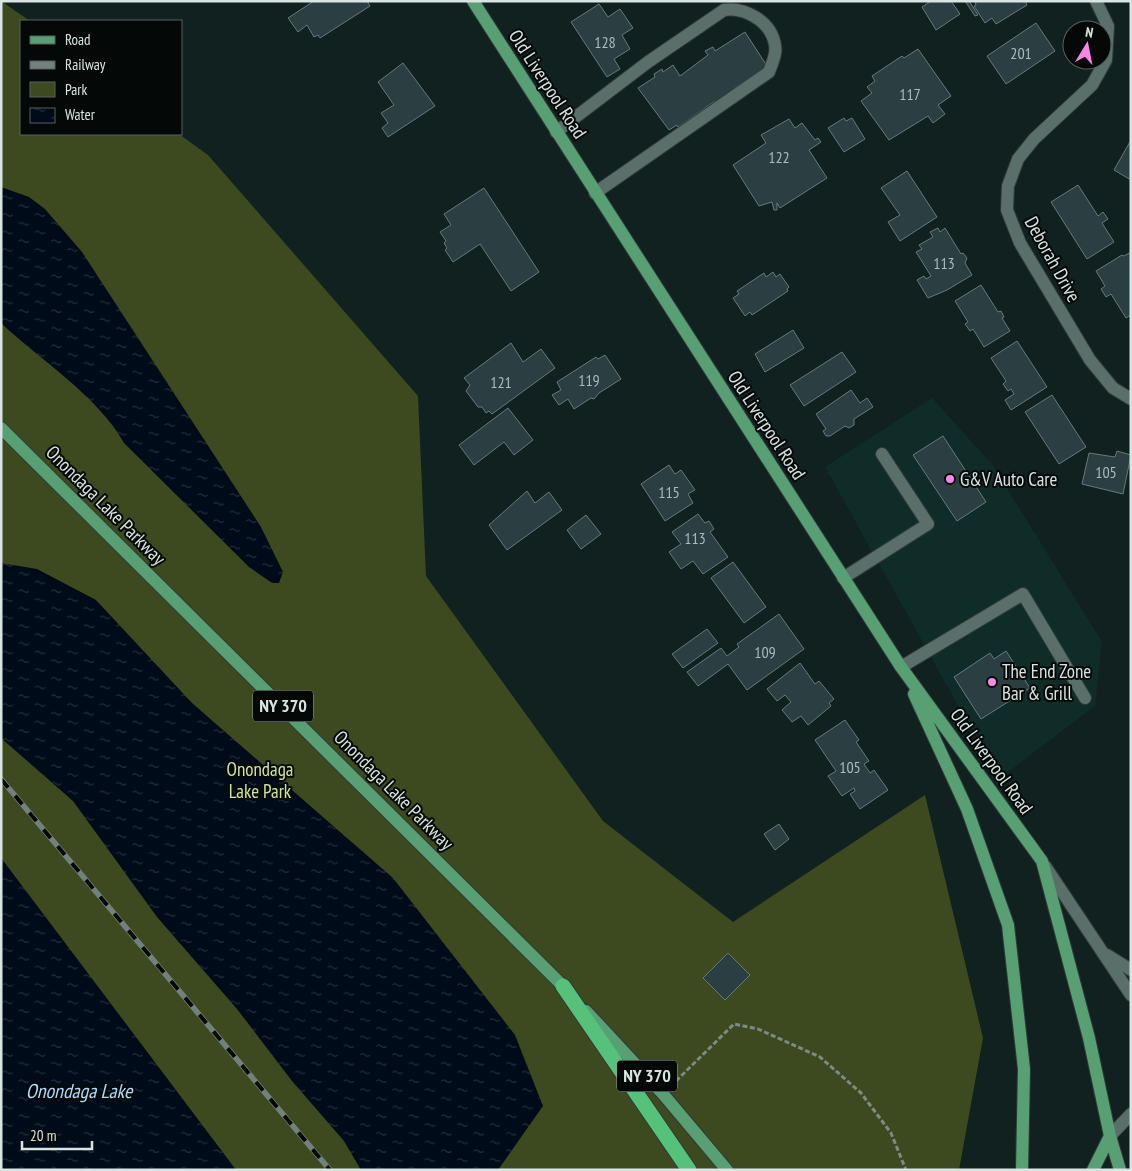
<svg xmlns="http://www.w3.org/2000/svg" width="1132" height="1171" font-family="'PT Sans Narrow',sans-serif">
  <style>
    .built { fill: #102c28 }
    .park { fill: #3d491f }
    .water { fill: url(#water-ripples) }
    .building { fill: #2b3e42; stroke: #667a7e }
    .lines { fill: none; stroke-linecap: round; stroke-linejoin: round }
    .minor-casing { stroke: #303b39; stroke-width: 14 }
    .major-casing { stroke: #303b39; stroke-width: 14 }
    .highway-casing { stroke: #303b39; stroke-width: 17 }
    .path { stroke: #7c8a88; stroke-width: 3; stroke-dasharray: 5 2.5; stroke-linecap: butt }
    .minor { stroke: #5a6e6a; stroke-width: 12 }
    .major { stroke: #58a074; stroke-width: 12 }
    .highway { stroke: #56c17a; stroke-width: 15 }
    .rail-casing { stroke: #72817e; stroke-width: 5.5 }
    .rail { stroke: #040908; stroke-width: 4; stroke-dasharray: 11; stroke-linecap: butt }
    .poi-dot { fill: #f987e8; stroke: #040908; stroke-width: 2 }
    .labels { text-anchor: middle; stroke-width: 4; stroke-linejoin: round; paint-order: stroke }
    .number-label { font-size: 16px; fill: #aebbba }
    .shield { fill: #040908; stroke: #99a3a1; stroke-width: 1 }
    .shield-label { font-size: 18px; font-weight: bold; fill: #d9e5e2 }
    .street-label { font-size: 19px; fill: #d9e5e2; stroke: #040908 }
    .poi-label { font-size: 19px; fill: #d9e5e2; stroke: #040908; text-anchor: start }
    .park-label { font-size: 19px; fill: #cfe69a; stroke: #040908 }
    .water-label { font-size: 20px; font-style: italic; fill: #b2dafa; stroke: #040908 }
  </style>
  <defs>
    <pattern id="water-ripples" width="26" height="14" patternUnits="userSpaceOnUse" patternTransform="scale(1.25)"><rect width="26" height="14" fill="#000b1a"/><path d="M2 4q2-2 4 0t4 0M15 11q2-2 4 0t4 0" fill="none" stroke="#252e3b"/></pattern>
  </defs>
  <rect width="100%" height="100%" fill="#10211f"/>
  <path class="built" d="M932 398 992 464 1102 642 1095 706 1004 775 955 700 825 467Z"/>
  <path class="park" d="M1 1 30 21H21V134H179L208 155 418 396 426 576 603 821 733 922 925 795 983 1038 959 1170H236L1 858Z"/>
  <path class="water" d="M1 187 29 197 45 209 82 252 261 527 283 572 279 583H272L249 567 124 443C98 396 40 360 1 323Z
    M1 563 37 569 96 600 192 703 393 878 515 1035 543 1106 498 1170H361L344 1141 292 1081 237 1009 157 917 73 801 1 738Z
    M1 858 4 862 236 1170H1Z"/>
  <path class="building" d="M314 1H367L370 6 320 38 318 35 314 37 307 25 298 32 288 18Z
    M931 1H951L960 14 936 30 922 7Z
    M965 1H969L978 15 975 16Z
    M975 1H1025L1027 5 996 24 992 18 985 23 974 6 976 5Z
    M599 4 608 17 620 9 633 28 622 35 630 49 614 59 620 69 607 77 571 22Z
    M1036 23 1055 51 1006 84 987 56Z
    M745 32 767 66 733 89 736 93 718 105 715 101 678 127 677 125 669 130 638 88 655 77 654 74 662 69 663 72 673 65 680 76 708 55 705 51 713 47 715 51Z
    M918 49 951 96 938 105 945 114 933 123 928 116 889 140 861 101 872 93 867 87 875 81 872 76 902 56 904 58Z
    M403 63 435 106 388 137 382 128 388 123 381 113 394 105 378 82Z
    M844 118 846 121 852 118 865 139 844 152 828 128Z
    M789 119 795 128 802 123 815 140 818 138 821 142 809 150 827 178 780 208 777 203V210H774L772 202 759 206 733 165 766 143 761 135Z
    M1131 140V180L1114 170Z
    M907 171 937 217 900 241 888 222 900 215 881 188Z
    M1078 185 1098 216 1103 212 1108 219 1102 223 1114 242 1087 259 1051 202Z
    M484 188 539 272 511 291 480 244 453 262 445 250 447 248 444 243 446 241 440 232 451 225 444 214Z
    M938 228 940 232 945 228 961 254 963 253 967 258 965 263 972 275 947 290 928 298 917 280 924 276 926 279 931 276 916 252 922 249 919 245 933 237 930 232Z
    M1131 252V315L1126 318 1111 294 1106 297 1101 289 1105 286 1096 271 1122 255 1124 256Z
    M773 272 776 277 780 274 789 287 787 289 788 291 752 315 750 312 745 316 733 298 739 294 737 291 764 273 766 277Z
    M981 285 998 312 1001 311 1004 317 1002 318 1010 331 984 347 973 329 970 331 965 324 968 322 955 301Z
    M793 330 804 348 765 372 755 354Z
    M1017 341 1047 387 1011 410 1005 400 1014 394 1011 389 1008 391 1003 384 1006 381 991 358Z
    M511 343 523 362 541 349 555 368 492 414 489 411 486 413 482 407H478L466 391 470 385 464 378Z
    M842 352 856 372 804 406 790 385Z
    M605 355 621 379 599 393 594 399 591 398 574 409 568 399 559 405 552 395 561 390 557 382 596 357 598 359Z
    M851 390 860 403 867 398 873 407 854 419V425L849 428 845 426 830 436H826L823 431 826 429 816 414Z
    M1052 395 1086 447 1059 464 1025 412Z
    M508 408 533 440 514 455 504 442 474 465 459 445Z
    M943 436 986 502 957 521 913 455Z
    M1117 451 1131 455 1123 494 1082 484 1089 453 1115 457Z
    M669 465 675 474 681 470 695 490 688 494 693 503 665 521 641 484Z
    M527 491 535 503 549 492 562 510 507 550 489 525Z
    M698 514 705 523 709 521 714 529 710 532 728 557 703 574 693 561 681 569 669 552 681 544 672 532Z
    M586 515 601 534 581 549 567 530Z
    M733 562 766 607 744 623 711 578Z
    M779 614 804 649 747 690 728 664 698 686 687 672 721 648 727 656 739 647 737 644Z
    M707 629 718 643 683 668 672 654Z
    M1006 651 1030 688 981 719 954 677 990 653 994 659Z
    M800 663 815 684 819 681 834 699 829 703 831 706 808 725 801 716 792 722 782 710 791 702 785 695 777 701 767 689Z
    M845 720 859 740 856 742 869 761 864 764 870 773 874 770 888 790 860 809 850 794 855 791 854 788 842 796 828 776 836 771 815 740Z
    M779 824 789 839 775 850 764 834Z
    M728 953 750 975 725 1000 703 978Z"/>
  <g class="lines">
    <defs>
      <path id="minor" d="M1096 1 1108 26 1106 60 1092 85 1034 139 1018 159 1008 186 1007 210 1020 243 1090 360 1113 388 1131 399
        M556 132 648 62 724 10C745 7 771 21 775 45 777 54 772 63 769 72L595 193
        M843 578 928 524 882 454
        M901 667 1023 594 1085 698
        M1045 866 1131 995
        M1107 955 1131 970
        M1110 1136 1131 1114"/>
      <path id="major" d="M473 1 901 667 1042 861 1089 1038 1110 1136 1120 1170
        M1 428 569 992
        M914 694 967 809 1008 925 1024 1069 1022 1170
        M586 1011 663 1094 727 1170
        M1093 1170 1110 1136"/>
      <path id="highway" d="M563 986 689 1170"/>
    </defs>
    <use href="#minor" class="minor-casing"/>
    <use href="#major" class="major-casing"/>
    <use href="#highway" class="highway-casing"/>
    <path class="path" d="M676 1081 734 1024 758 1029 820 1057 861 1093 891 1133 906 1170"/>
    <use href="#minor" class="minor"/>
    <use href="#major" class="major"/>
    <use href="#highway" class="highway"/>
    <defs>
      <path id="rail" d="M1 779 330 1170"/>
    </defs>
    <use href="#rail" class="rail-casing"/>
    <use href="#rail" class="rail"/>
  </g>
  <g class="poi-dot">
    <circle cx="950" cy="479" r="5"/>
    <circle cx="992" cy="682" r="5"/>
  </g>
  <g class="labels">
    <g class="number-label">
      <text x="605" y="48">128</text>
      <text x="1021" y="59">201</text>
      <text x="910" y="100">117</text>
      <text x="779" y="163">122</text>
      <text x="944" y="269">113</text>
      <text x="589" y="386">119</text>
      <text x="501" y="388">121</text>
      <text x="1106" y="478">105</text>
      <text x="669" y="498">115</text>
      <text x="695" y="544">113</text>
      <text x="765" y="658">109</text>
      <text x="850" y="773">105</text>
    </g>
    <g class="shield">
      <rect x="253" y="690.5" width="60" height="31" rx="4"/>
      <rect x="617" y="1060.5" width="60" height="31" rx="4"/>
    </g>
    <g class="shield-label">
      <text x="283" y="712">NY 370</text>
      <text x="647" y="1082">NY 370</text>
    </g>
    <g class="street-label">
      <text transform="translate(548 84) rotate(57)" y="7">Old Liverpool Road</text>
      <text transform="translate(1053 259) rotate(61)" y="7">Deborah Drive</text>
      <text transform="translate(767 425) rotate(57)" y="7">Old Liverpool Road</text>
      <text transform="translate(106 505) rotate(45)" y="7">Onondaga Lake Parkway</text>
      <text transform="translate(992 761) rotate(54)" y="7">Old Liverpool Road</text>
      <text transform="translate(394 790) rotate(45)" y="7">Onondaga Lake Parkway</text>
    </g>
    <g class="poi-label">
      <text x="960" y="486">G&amp;V Auto Care</text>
      <text x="1002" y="678">The End Zone<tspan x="1002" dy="22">Bar &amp; Grill</tspan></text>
    </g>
    <g class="park-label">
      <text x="260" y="776">Onondaga<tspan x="260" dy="22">Lake Park</tspan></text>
    </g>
    <g class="water-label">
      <text x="79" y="1098">Onondaga Lake</text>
    </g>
  </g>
  <rect width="1132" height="1171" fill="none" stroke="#d9e5e2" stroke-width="5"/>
  <rect x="20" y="20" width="162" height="115" fill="#040908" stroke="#59615f"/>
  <rect x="30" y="36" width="25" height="8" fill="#58a074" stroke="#59615f"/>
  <text x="65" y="45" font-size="15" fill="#d9e5e2">Road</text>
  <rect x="30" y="61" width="25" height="8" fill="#72817e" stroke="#59615f"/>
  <text x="65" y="70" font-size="15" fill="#d9e5e2">Railway</text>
  <rect x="30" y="82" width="25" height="15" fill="#3d491f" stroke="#59615f"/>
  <text x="65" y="95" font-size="15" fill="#d9e5e2">Park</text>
  <rect x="30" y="108" width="25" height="15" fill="url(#water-ripples)" stroke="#59615f"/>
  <text x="65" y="120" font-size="15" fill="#d9e5e2">Water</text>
  <g transform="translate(1087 45) rotate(10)"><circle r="24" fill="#040908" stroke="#59615f"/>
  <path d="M0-4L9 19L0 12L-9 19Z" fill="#f987e8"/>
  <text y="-8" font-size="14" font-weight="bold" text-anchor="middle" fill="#d9e5e2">N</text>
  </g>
  <path d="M22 1141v8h70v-8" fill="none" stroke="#d9e5e2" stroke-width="2.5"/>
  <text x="30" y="1141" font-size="15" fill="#d9e5e2" stroke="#040908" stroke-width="4" paint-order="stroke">20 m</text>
</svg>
